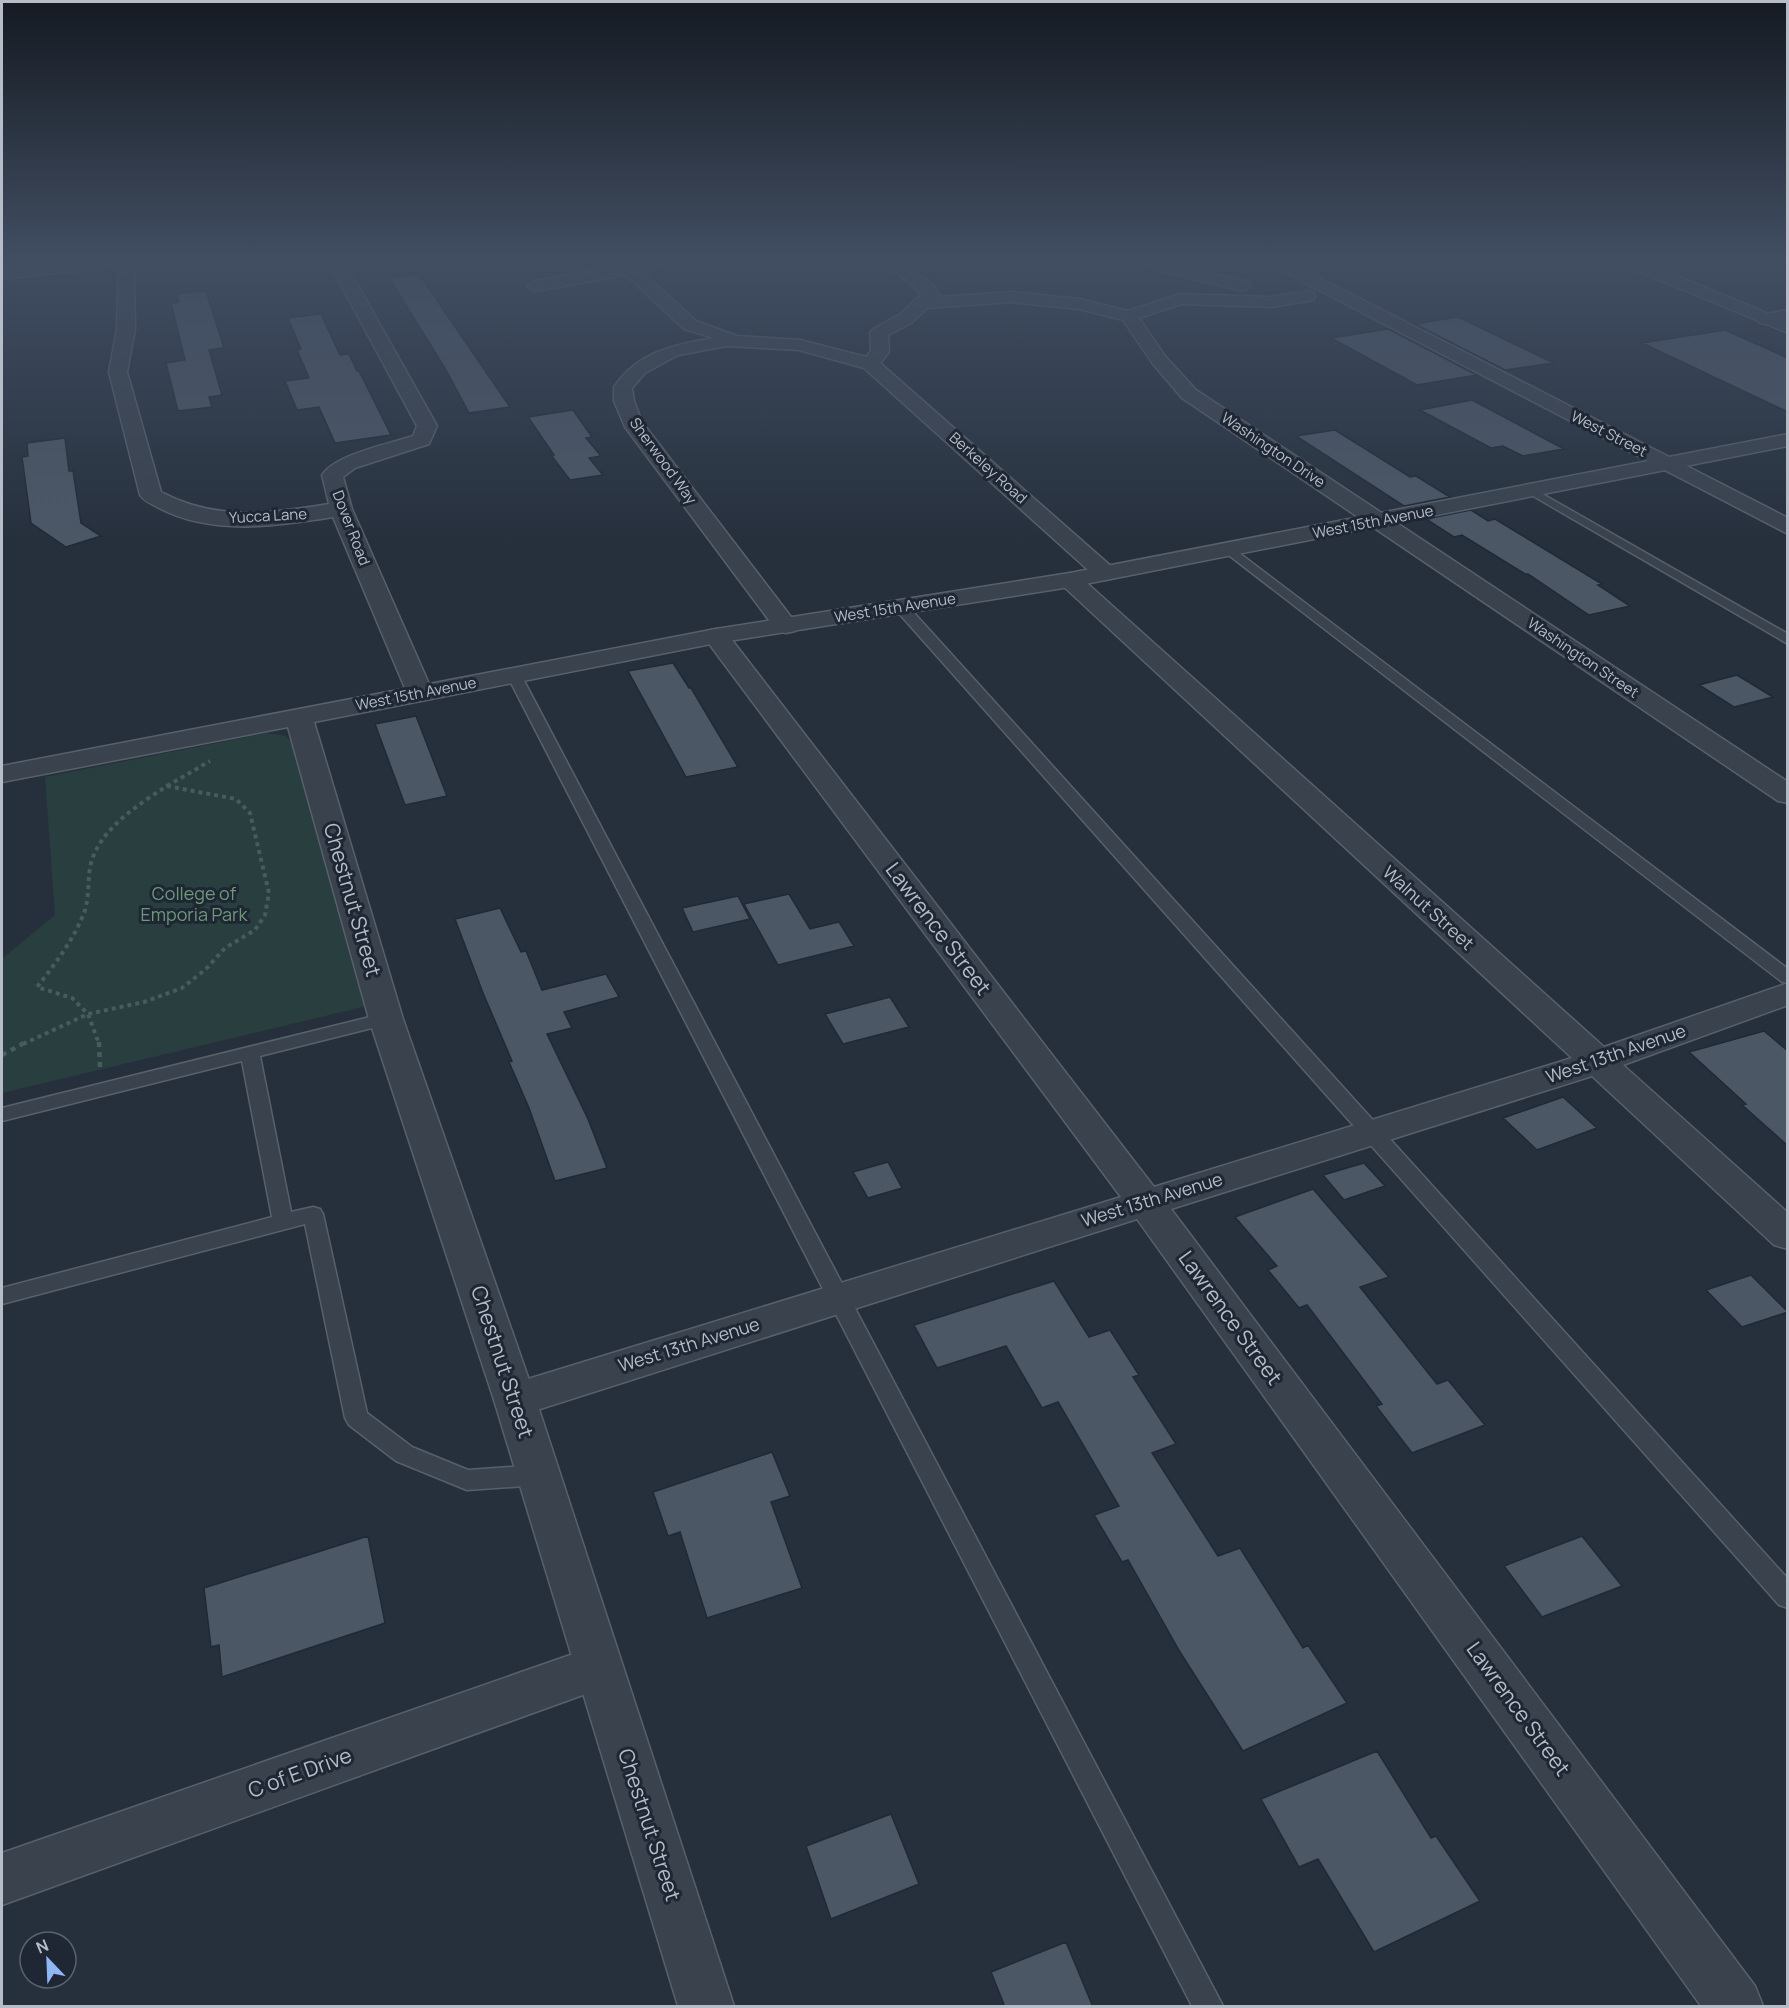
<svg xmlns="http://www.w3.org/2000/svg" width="1789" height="2008" font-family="Manrope,sans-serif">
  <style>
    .green { fill: #293e3f }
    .building { fill: #4c5766; stroke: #202935; stroke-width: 1.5 }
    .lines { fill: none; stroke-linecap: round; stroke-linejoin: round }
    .service-casing { stroke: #57606b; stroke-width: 3 }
    .minor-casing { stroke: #57606b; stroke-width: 3 }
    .tertiary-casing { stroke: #57606b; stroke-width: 3 }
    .path-far1 { stroke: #485b5d; stroke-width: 4; stroke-dasharray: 4 4; stroke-linecap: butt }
    .path { stroke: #485b5d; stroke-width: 4.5; stroke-dasharray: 5 5; stroke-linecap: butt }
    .service { fill: #3a424e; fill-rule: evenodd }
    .minor { fill: #3a424e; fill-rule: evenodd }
    .tertiary { fill: #3a424e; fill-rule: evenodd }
    .labels { text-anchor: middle; stroke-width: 6; stroke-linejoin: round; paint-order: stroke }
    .far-street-label { font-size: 15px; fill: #b6bdc8; stroke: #1e2733 }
    .park-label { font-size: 18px; fill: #6e9878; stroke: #1e2733 }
    .street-label { font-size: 18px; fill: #b6bdc8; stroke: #1e2733 }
    .near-street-label { font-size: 21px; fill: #b6bdc8; stroke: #1e2733 }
  </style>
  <rect width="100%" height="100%" fill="#26303d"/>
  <path class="green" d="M267 733 286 736 295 748 367 1006 2 1093V959L55 915 45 777Z"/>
  <path class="building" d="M417 275 423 280 510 407 469 413 445 368 389 278Z
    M206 291 224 348 209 350 222 395 209 397 212 407 178 411 166 363 185 360 171 303 179 302 177 294Z
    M321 314 340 355 349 354 357 371H359L391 435 335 443 319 407 297 410 285 381 309 378 297 350 301 349 288 318Z
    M1458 317 1554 363 1505 370 1415 324Z
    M1388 329 1477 375 1417 385 1331 338Z
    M1725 330 1788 358V412L1642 343Z
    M1472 400 1564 449 1523 456 1503 446 1491 448 1420 410Z
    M573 410 592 437 586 438 601 456 589 458 603 475 570 480 551 455H554L528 417Z
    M1335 430 1410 477 1416 476 1450 497 1404 506 1296 436Z
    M65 438 69 471H73L81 523 101 536 66 547 31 523 22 457 28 456 27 443Z
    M1471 510 1488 521 1495 519 1602 584 1598 585 1630 606 1589 615 1528 574H1525L1462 535 1454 537 1426 519Z
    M673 663 689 688H691L738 767 686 777 628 671Z
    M1737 675 1773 697 1734 707 1699 685Z
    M416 716 447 796 405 805 375 724Z
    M789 894 810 929 839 922 854 946 778 965 744 904Z
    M738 896 750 919 693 932 682 908Z
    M500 908 521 952 526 951 542 990 606 974 619 997 564 1012 572 1028 547 1034 588 1119 607 1168 555 1181 529 1108 509 1062 512 1061 483 993 455 919Z
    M890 997 909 1027 843 1044 825 1014Z
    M1764 1031 1788 1051V1146L1742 1105 1746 1104 1689 1052Z
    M1563 1097 1597 1128 1537 1150 1503 1118Z
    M888 1162 902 1188 868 1198 853 1172Z
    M1364 1163 1385 1186 1344 1200 1323 1175Z
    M1313 1189 1389 1277 1360 1287 1437 1384 1448 1380 1485 1425 1412 1453 1376 1406 1382 1404 1307 1305 1299 1308 1268 1270 1277 1266 1235 1217Z
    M1751 1275 1788 1312 1742 1327 1706 1290Z
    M1054 1281 1089 1337 1110 1330 1139 1375 1133 1377 1176 1444 1152 1453 1218 1556 1240 1548 1303 1648 1308 1645 1347 1703 1243 1751 1180 1652 1128 1560 1122 1562 1094 1515 1119 1506 1058 1402 1042 1408 1006 1346 937 1368 914 1325Z
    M772 1452 790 1496 771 1502 802 1588 707 1618 680 1532 668 1536 653 1492Z
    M368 1536 385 1623 222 1677 219 1645 211 1647 204 1588Z
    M1582 1536 1622 1586 1542 1617 1504 1566Z
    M1377 1751 1431 1838 1436 1836 1480 1901 1374 1952 1318 1859 1299 1867 1261 1799Z
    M891 1814 919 1884 831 1919 806 1846Z
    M1066 1942 1093 2007H1005L991 1972Z"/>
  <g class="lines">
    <defs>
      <path id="service" d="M1532 488 1788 634V644L1528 493 1526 491Z
        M1230 546 1788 969V983L1782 982 1226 553 1224 550Z
        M901 603 906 604 1788 1579V1608L1779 1605 896 610 894 607Z
        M514 671 521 675 1223 2006H1192L507 675Z
        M386 1013 392 1015 395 1019 392 1023 260 1056 291 1212 313 1207 320 1209 323 1214 367 1413 412 1447 468 1470 539 1465 547 1468 551 1475 547 1482 539 1485 467 1490 396 1461 349 1425 345 1418 305 1224 2 1304V1288L272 1217 242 1061 2 1121V1108Z"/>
      <path id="minor" d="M119 259 134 260 135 329 127 372 161 492C216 521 269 514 329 504L322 475C336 454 389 444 413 436L417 426 327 259H343L437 426 429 444 355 468 343 477 352 509 433 693 429 698 420 701 411 698 407 693 333 517C277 526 212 536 159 508 152 504 145 502 140 495L109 372 117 329Z
        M611 259H628L633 263 648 259H674L672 262 641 271 696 321 737 336 800 340 866 357 871 351 870 333 873 329 899 315 922 294 881 259H899L934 286 939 295 938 297 1012 292 1079 299 1128 311 1180 294 1271 297 1307 291 1313 292 1315 296 1313 300 1271 307 1181 304 1139 318 1165 356 1196 390 1788 782V803L1778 801 1182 398 1153 364 1123 320 1079 309 1012 302 927 308 911 323 888 335 889 352 880 363 1113 568 1117 573 1113 578 1105 580 1097 578 864 368 799 350 727 346 678 355 645 373 632 388 634 401 642 422 798 626 795 631 786 633 777 631 625 427 614 401V387C639 351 674 345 714 338L684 329 626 275 535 291 527 286 535 281 618 266Z
        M1138 259H1160L1174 265 1249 282 1251 286 1243 291 1163 272 1140 262Z
        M1263 259H1283L1788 518V534L1265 262Z
        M1788 310V320L1766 324 1760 323 1757 319 1760 315Z
        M1070 573 1078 575 1604 1047 1788 983V1005L1623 1065 1788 1213V1249L1774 1245 1592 1076 1171 1209 1755 1986 1763 2006H1701L1137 1219 515 1417 500 1412 494 1400 500 1388 515 1383 1121 1197 707 641 704 636 707 631 716 629 725 631 1154 1187 1572 1058 1062 585 1058 580 1062 575Z
        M599 1645 616 1651 623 1667 616 1683 2 1905V1853Z"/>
      <path id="tertiary" d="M94 259H146L138 264 2 279V269Z
        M1614 259H1636L1788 322V333L1616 262Z
        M1788 434V446L1070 587 716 643 314 722 403 1019 536 1400 734 2006H678L494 1400 369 1019 288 727 2 782V766L716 629 1070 573Z"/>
    </defs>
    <use href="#service" class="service-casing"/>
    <use href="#minor" class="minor-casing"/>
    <use href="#tertiary" class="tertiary-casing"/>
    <path class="path-far1" d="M167 786 236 799 250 813 269 893 265 915 255 930 225 948 206 969 182 988 144 1002 88 1014 72 998 37 987C55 964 73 941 84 913 90 897 87 880 91 863 100 829 139 804 167 786Z
      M167 786 210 761
      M23 1044 88 1014 99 1044"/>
    <path class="path" d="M99 1042 100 1067
      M2 1055 26 1042"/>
    <use href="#service" class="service"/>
    <use href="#minor" class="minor"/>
    <use href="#tertiary" class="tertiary"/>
  </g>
  <linearGradient id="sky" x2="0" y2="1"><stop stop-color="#151a22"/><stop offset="0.48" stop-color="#414e62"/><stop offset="1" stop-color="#414e62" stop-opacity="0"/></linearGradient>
  <rect width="1789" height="540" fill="url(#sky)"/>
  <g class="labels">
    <g class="far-street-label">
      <text transform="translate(1609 434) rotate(27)" y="5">West Street</text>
      <text transform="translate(1273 450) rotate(34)" y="5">Washington Drive</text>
      <text transform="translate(663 461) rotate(54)" y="5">Sherwood Way</text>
      <text transform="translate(988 468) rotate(42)" y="5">Berkeley Road</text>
      <text transform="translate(268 516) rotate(-3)" y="5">Yucca Lane</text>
      <text transform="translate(1373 522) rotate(-11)" y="5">West 15th Avenue</text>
      <text transform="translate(351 528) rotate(69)" y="5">Dover Road</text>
      <text transform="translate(895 608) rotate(-9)" y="5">West 15th Avenue</text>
      <text transform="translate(1583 658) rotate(34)" y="5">Washington Street</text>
      <text transform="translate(416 694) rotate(-11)" y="5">West 15th Avenue</text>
    </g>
    <g class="park-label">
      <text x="194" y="900">College of<tspan x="194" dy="21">Emporia Park</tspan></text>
    </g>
    <g class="street-label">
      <text transform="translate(1428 908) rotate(42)" y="6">Walnut Street</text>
      <text transform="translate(1616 1054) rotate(-19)" y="6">West 13th Avenue</text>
      <text transform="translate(1152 1200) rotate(-17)" y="6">West 13th Avenue</text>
      <text transform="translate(689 1345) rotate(-17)" y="6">West 13th Avenue</text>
    </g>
    <g class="near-street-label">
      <text transform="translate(352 900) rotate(74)" y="7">Chestnut Street</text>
      <text transform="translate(938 929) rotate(53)" y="7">Lawrence Street</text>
      <text transform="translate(1230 1318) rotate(54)" y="7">Lawrence Street</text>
      <text transform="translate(502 1362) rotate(72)" y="7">Chestnut Street</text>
      <text transform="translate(1518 1709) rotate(54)" y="7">Lawrence Street</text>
      <text transform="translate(300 1773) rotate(-20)" y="7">C of E Drive</text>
      <text transform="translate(649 1825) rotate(72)" y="7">Chestnut Street</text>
    </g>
  </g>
  <rect width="1789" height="2008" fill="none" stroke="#b6bdc8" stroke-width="6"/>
  <g transform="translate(48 1960) rotate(337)"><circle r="28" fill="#1e2733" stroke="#5b636f" stroke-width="1.5"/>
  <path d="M0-4.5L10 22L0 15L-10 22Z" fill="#90b6f3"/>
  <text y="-9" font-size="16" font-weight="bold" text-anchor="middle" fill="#b6bdc8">N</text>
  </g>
</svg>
